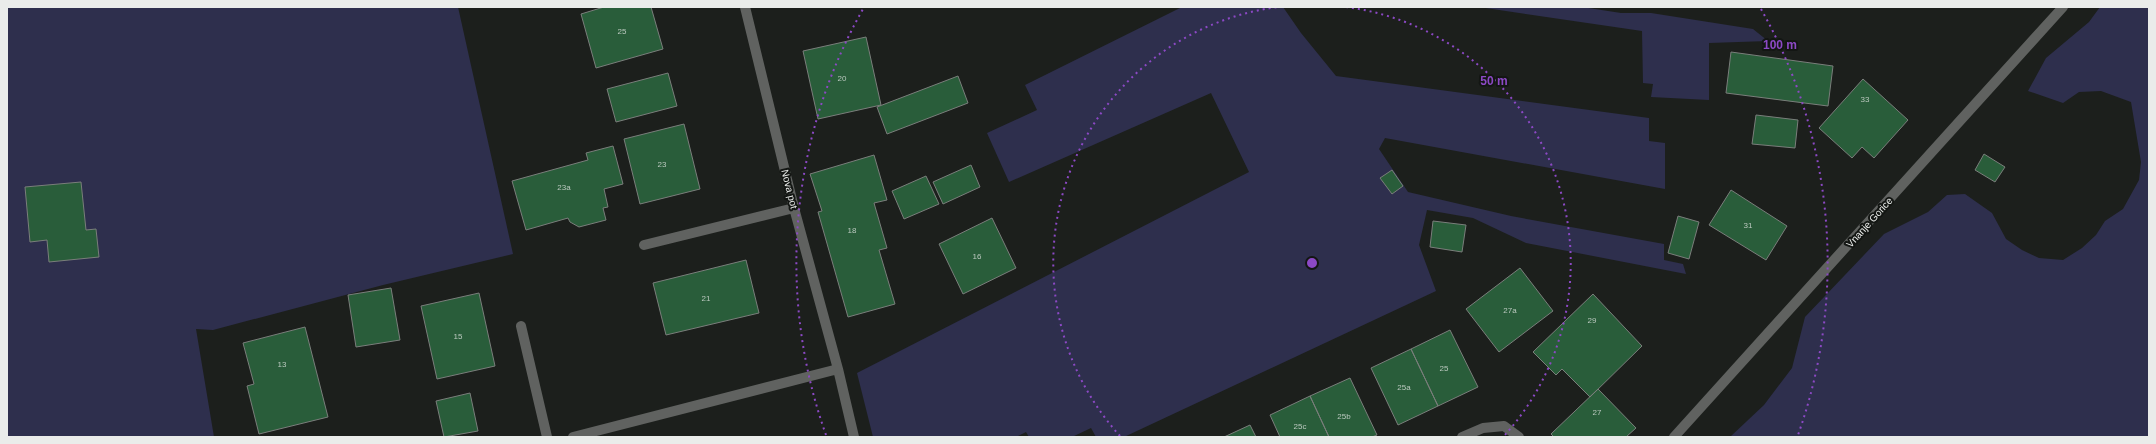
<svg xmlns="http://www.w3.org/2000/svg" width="2156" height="444" font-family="Arial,sans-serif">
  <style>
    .green { fill: #2e2f4d }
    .building { fill: #295d3a; stroke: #7a7e7b }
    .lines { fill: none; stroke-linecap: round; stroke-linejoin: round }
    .minor { stroke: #606260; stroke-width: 10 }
    .ring { fill: none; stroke: #8c49c5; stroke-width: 2; stroke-dasharray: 2 4 }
    .labels { text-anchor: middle; stroke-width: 4; stroke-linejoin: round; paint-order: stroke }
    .number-label { font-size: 8px; fill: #bac8be }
    .street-label { font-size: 10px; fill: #eaecea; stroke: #131613 }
    .centre { fill: #8c49c5; stroke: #131613; stroke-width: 2 }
    .ring-label { font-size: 12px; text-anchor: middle; font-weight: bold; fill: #8c49c5; stroke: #131613; stroke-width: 4; stroke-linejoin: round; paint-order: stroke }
  </style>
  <rect width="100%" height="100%" fill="#1c1f1c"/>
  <path class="green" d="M7 7H458L513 254 383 285 213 330 196 329 214 437H7Z
    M1182 7H1283L1301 33 1336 76 1649 118V141L1665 143V189L1385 138 1379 149 1408 192 1511 216 1664 244V260L1683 264 1686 274 1526 243 1473 218 1427 210 1419 245 1436 291 1124 437H1096L1091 428 1072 437H1029L1026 432 1016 437H873L857 373 1249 172 1211 93 1009 182 987 133 1037 110 1025 85Z
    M1479 7H1582L1621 13H1651L1753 29 1768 41 1709 43V100L1651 97 1653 84 1643 83 1642 31Z
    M2100 7H2149V437H1730L1764 405 1792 368 1805 317 1884 234 1928 212 1947 195 1965 194 1992 213 2006 239 2022 250 2039 258 2063 260 2082 248 2096 235 2105 221 2123 209 2139 180 2141 162 2131 102 2101 91 2079 92 2063 103 2028 91 2046 58 2089 22Z"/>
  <path class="building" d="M604 7H651L663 49 596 68 581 14Z
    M866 37 881 105 818 119 803 51Z
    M1731 52 1833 66 1828 106 1726 93Z
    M668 73 677 106 616 122 607 89Z
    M958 76 968 103 887 134 877 107Z
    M1863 79 1908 120 1874 158 1862 147 1852 158 1819 128Z
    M1756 115 1798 120 1795 148 1752 144Z
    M684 124 700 189 640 204 624 139Z
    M613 146 623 184 604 189 608 207 603 208 606 220 579 227 570 222 568 218 526 230 512 181 588 160 586 153Z
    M1984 154 2005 167 1995 182 1975 170Z
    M874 155 887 200 874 203 887 248 879 250 895 304 848 317 818 212 822 211 810 174Z
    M971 165 980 187 943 204 933 182Z
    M1392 170 1403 186 1392 194 1380 178Z
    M926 176 939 204 904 219 892 191Z
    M81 182 86 230 96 229 99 257 49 262 47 240 30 242 25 187Z
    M1731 190 1787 226 1766 260 1709 225Z
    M1678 216 1699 222 1689 259 1668 253Z
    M992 218 1016 268 963 294 939 244Z
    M1433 221 1466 225 1462 252 1430 247Z
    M746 260 759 313 666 335 653 283Z
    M1520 268 1553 311 1499 352 1466 309Z
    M391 288 400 340 356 347 348 295Z
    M479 293 495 366 437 379 421 306Z
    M1593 294 1642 346 1590 397 1562 369 1556 375 1533 352Z
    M305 327 328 417 259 434 247 386 254 384 243 343Z
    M1450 330 1478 387 1438 406 1411 349Z
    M1411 349 1438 406 1398 425 1371 368Z
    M1350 378 1377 435 1372 437H1329L1310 396Z
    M1598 389 1636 428 1626 437H1554L1551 434Z
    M470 393 478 431 444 437 436 401Z
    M1310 396 1329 437H1280L1270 415Z
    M1250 425 1256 437H1224Z"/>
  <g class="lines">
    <path class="minor" d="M745 7 794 208 838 369 854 437
      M644 245 794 208
      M521 326 547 437
      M573 437 838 369
      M1462 437 1483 428 1504 426 1519 437
      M1674 437 2063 7"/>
  </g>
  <g class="ring">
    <path d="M1120 436A258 258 0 0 1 1278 7M1346 7A258 258 0 0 1 1504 436"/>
    <path d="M826 435A516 516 0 0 1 863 9M1761 9A516 516 0 0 1 1798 435"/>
  </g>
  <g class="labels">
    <g class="number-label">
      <text x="622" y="34">25</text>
      <text x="842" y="81">20</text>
      <text x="1865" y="102">33</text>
      <text x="662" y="167">23</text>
      <text x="564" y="190">23a</text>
      <text x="1748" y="228">31</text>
      <text x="852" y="233">18</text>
      <text x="977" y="259">16</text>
      <text x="706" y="301">21</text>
      <text x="1510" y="313">27a</text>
      <text x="1592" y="323">29</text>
      <text x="458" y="339">15</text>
      <text x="282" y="367">13</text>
      <text x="1444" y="371">25</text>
      <text x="1404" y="390">25a</text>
      <text x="1597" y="415">27</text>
      <text x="1344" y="419">25b</text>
      <text x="1300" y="429">25c</text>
    </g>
    <g class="street-label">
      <text transform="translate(790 189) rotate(76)" y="4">Nova pot</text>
      <text transform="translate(1869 222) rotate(-48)" y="4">Vnanje Gorice</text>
    </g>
  </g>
  <circle cx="1312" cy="263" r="6" class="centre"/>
  <g class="ring-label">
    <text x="1780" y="49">100 m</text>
    <text x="1494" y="85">50 m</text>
  </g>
  <rect width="2156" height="444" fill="none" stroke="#eaecea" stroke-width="16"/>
</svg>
